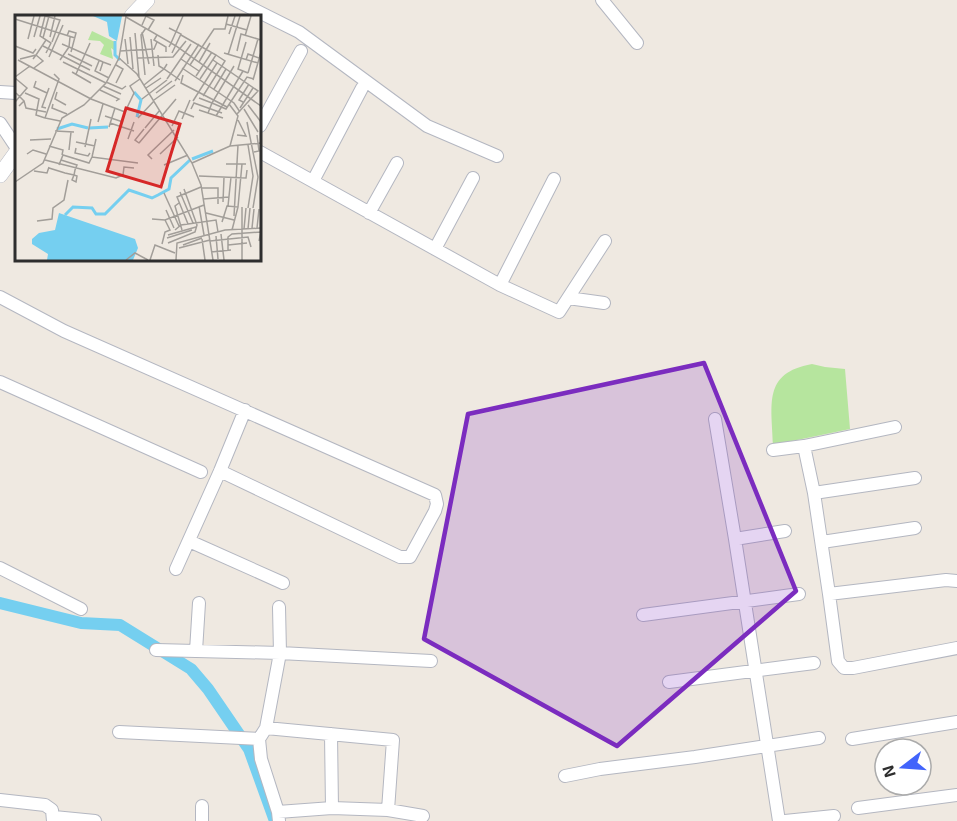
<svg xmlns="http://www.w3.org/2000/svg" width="957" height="821" font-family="'Exo 2',sans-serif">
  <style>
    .green { fill: #b6e59e }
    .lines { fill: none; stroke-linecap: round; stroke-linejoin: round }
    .canal { stroke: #75cff0; stroke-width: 12 }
    .minor-casing { stroke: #b4b7c1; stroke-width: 14 }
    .tertiary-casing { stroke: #b4b7c1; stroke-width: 16 }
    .minor { stroke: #fff; stroke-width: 12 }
    .tertiary { stroke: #fff; stroke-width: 15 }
    .marked { fill: #7b2cbf; fill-opacity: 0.2; stroke: #7b2cbf; stroke-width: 4.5; stroke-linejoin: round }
    .inset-river { fill: none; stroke: #75cff0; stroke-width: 3 }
    .inset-road { fill: none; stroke: #a29e99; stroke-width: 1.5 }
    .view { fill: #d62828; fill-opacity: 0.15; stroke: #d62828; stroke-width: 3 }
    .inset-edge { fill: none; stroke: #2e2e2e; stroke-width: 3 }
  </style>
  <rect width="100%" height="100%" fill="#efe9e1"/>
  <path class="green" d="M812 364 825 367 845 369 850 429 773 445C772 405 762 373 812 364Z"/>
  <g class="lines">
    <path class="canal" d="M0 603 81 623 120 625 191 669 208 689 249 749 275 821"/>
    <defs>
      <path id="minor" d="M235 0 299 32 427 126 497 156
        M602 0 637 43
        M0 92 16 93
        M0 123 16 147
        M260 126 301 51
        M260 152 500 285 559 312 605 241
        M313 181 362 88
        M369 213 397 163
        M435 249 473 178
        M500 285 554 179
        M0 297 64 331 435 495 437 504 435 511 410 557H400L220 471
        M568 298 604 303
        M0 382 201 472
        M715 419 735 539 779 821
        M804 446 814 493 829 594 946 580 957 581
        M773 450 804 446 895 427
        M814 493 915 478
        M735 539 785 531
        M189 541 283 583
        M822 542 915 528
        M0 568 81 609
        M176 569 220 471 245 410
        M829 594 838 661 844 668H853L957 648
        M643 615 799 594
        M156 650 280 653 431 661
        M196 651 199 603
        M669 682 814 663
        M266 728 393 740 388 810
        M119 732 259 739
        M331 734 332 808
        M852 739 957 722
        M565 776 600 769 695 757 819 738
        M0 800 45 805 52 810 53 821
        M858 808 957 795
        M278 812 332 808 388 810 423 816
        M54 817 95 821
        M202 821V806
        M279 821 278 812 261 759 259 739 266 728 280 653 279 607
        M785 821 834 816"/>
      <path id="tertiary" d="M132 16 147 0
        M0 175 16 153"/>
    </defs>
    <use href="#minor" class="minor-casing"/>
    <use href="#tertiary" class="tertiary-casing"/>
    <use href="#minor" class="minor"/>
    <use href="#tertiary" class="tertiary"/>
  </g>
  <path class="marked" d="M704 363 796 591 617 746 424 639 468 414Z"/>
  <g transform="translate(15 15)">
    <rect width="246" height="246" fill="#efe9e1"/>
    <path d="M77 16 100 27V36L96 33 98 44 85 39 89 30 85 26 73 25Z" fill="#b6e59e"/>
    <path d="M78 1H107L102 26 94 21 92 7ZM44 198 120 224 123 233 118 245H32L33 239 17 229V224L24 218 40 215Z" fill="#75cff0"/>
    <path class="inset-river" d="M100 26V40L105 45M119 77 126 85 122 102M74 113 93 112M42 114 57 109 73 113M177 144 198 136M50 200 58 192 77 193 81 199H90L114 175 137 183 143 180 154 174 156 163 175 145"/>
    <path class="inset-road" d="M30 1 25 21 36 28 31 38M30 1 45 5 37 27M111 2 156 28 168 1M0 4 60 23M211 9 232 15M127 10 131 1 139 5 133 15M154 13 166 19 157 38M127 17 134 49M120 18 124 62M214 19 220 1M142 20 139 25 151 32V37M166 20 201 40 185 64M52 21 54 16 61 18 56 37M230 21 236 1M19 22 25 1M35 22 40 1M55 22 54 32 88 47M115 22 118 54M28 23 34 1M13 24 19 1M110 24 113 49M136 24 139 51M231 27 223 54 233 58M0 31 18 38 21 34M28 31 75 55M154 32 156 28 161 31 246 91M105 36 139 34 142 27M222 36 226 19 246 25M209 38 243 48M53 39 77 51M143 40 144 51 149 54 152 49M213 40 225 1M34 42 48 10M104 43 122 59 177 148 186 170 198 245M123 43 158 42 171 26M5 44 21 40 31 25M18 44 21 40 28 46 19 53M166 44 184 56M3 45 76 84 110 97 119 78 115 71 125 64M45 45 54 32 47 29M198 45 243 76 222 99M231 45 233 39 244 43M84 46 80 56 94 63M48 47 91 68M184 47 195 28M101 50 108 54 101 68M175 50 199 14H210L213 1M167 53 219 88 225 97M85 56 88 47 96 50M57 57 76 68M233 58 243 24M39 59 44 64 30 103 45 106M61 59 75 28M130 60 126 20 131 13M168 60 166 68 212 92M181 61 197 37M0 62 15 51M0 63 12 73 0 87M152 64 176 29M238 65 246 37M21 66 19 72 32 78M160 66 184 29M91 67 107 74 111 71M129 70 149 54 165 65M88 71 106 79M131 73 146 63M199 74 211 54M85 75 104 84 101 86M42 77 40 84 51 90M1 78 9 86 4 91M10 78 24 84 21 100 30 103M141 78 157 66M188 81 210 46 201 40M184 83 197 88 219 51M127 84 152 65M139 85 160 70M9 86 11 93 31 97M178 86 202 48M228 87 224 85 234 69M38 89 37 93 52 99M214 89 223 101 215 131M233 90 246 107M31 93 27 92 34 73M225 93 238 73M176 94 179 88 207 98M229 94 243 117M184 95 208 103M193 98 197 88 211 94 232 62 239 64M90 101 108 107M201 101 228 56M123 103 139 86M167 104 175 85M83 107 88 89M232 107 243 162 238 193M95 108 119 116M157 111 164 96 179 102M94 112 100 93M130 113 145 95M40 116 59 117M222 120 231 121 223 105M113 124 119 107M15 125 36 124M61 127 80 131M124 128 161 84M124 128 120 125 129 114M233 130 238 161 233 193M34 131 48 135 47 140M70 132 76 104M61 133 60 138 73 141 75 138M54 135 56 117M239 137 244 136 242 120M12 139 18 135 31 139M145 139 163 122M77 142 81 124M137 144 133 140 159 115M30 145 101 163 108 160 109 152 119 153M177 148 215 131 246 128M211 149H231M44 150 48 140 74 148 77 142 123 148M149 150 173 140M34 153 50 158 59 160 62 161 61 167 57 165 59 160 60 155 62 150 46 145M19 156 32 158 34 152M184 161 231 163 232 155M0 167 28 148 47 103 69 90 91 68 104 43 111 1M187 173H203V189M165 177 178 208M149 178 164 211M188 184 214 182M208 187 209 162M164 188 160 191 167 215M184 191 189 220M213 191 216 162M151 195 159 213M191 198 219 205M219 201 223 130M137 204 150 205 189 190M22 206 37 204 38 193 49 185 53 165M207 207 212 191 223 192 227 149M173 209 162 182 186 172M237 213 239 194M242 213 244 194M229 214 231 193M233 214 235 193M160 215 166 210 201 205 203 217M217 215 223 192M206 219 209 245M153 220 181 212M201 221 203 244M152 223 177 215M187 224 190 245M195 226 233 222 236 232M153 228 180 217 182 210 169 174M147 229 150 217 155 215 150 205M168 230 187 223M213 230 232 228M164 233 195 225M213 235V222L217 219 246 217 244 226M196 237 216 235M111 245 120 238 133 245M135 245 140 230 160 238M161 245 162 228 210 215 246 213M227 245V192"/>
    <path class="view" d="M111 93 165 109 146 172 92 156Z"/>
    <rect width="246" height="246" class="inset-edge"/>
  </g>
  <g transform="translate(903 767) rotate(253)"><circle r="28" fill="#ffffff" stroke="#ababab" stroke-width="1.5"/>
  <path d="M0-4.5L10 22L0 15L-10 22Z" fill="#4264fb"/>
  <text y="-9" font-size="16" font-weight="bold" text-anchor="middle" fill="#2e2e2e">N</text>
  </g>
</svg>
